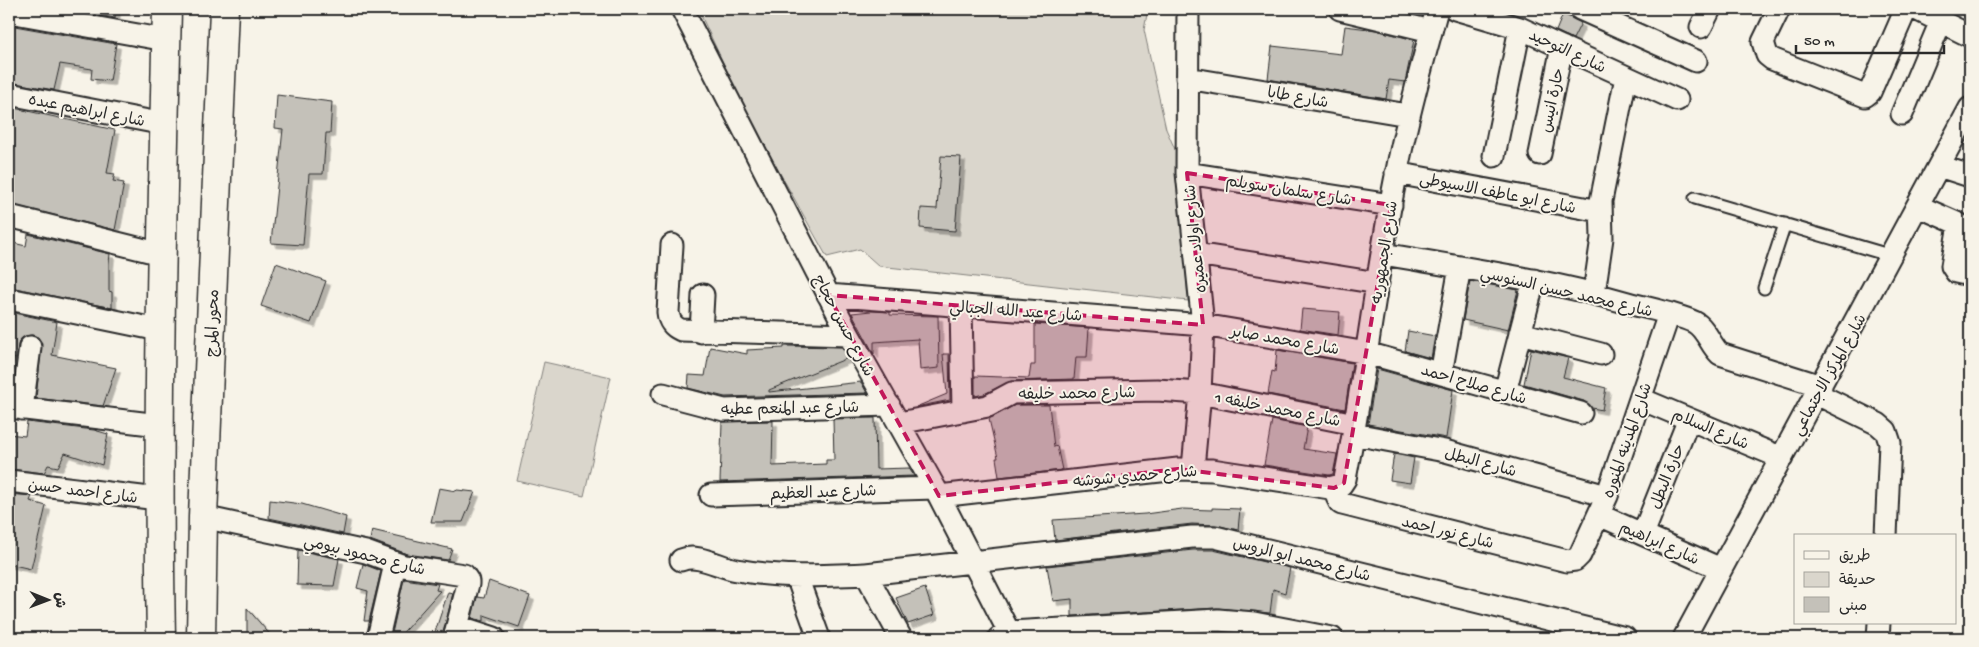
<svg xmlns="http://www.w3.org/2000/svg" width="1979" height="647" font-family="'Gochi Hand','Playpen Sans Arabic',sans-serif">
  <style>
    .green { fill: #dad6cc; stroke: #82807c }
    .building { fill: #c4c1b9; stroke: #2b2b2b; filter: url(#shadow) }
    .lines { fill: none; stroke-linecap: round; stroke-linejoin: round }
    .lane-casing { stroke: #2b2b2b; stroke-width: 15 }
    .street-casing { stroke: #2b2b2b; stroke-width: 25 }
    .secondary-casing { stroke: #2b2b2b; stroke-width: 31 }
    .lane { stroke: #f7f3e8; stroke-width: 11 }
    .street { stroke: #f7f3e8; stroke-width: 21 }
    .secondary { stroke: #f7f3e8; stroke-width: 28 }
    .marked { fill: #c2185b; fill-opacity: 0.2; stroke: #c2185b; stroke-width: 4; stroke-dasharray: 10 6; stroke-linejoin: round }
    .labels { text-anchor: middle; stroke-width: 4; stroke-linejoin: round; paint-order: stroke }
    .street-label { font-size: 16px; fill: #2b2b2b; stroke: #f7f3e8 }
  </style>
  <defs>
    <filter id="shadow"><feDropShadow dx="4.5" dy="4.5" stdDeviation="0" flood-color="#0004"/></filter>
  </defs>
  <rect width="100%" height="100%" fill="#f7f3e8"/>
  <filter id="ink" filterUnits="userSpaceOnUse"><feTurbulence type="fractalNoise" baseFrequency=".02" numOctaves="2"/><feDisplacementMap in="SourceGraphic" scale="10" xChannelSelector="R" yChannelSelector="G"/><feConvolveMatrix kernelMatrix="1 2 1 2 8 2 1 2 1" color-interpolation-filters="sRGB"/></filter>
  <g filter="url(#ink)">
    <path class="green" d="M698 9H1148L1144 30 1166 129 1178 156 1188 301 879 266 860 249 827 257 749 118Z
      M544 362 611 377 584 496 517 481Z"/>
    <path class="building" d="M62 9H116L115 18Z
      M1394 9H1418L1417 15Z
      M1563 14 1581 23 1573 39 1556 31Z
      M9 25 116 44 110 81 91 79 92 69 60 64 54 90 9 82Z
      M1345 26 1376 30 1414 40 1405 82 1389 80 1386 99 1268 79 1272 46 1341 54Z
      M277 95 332 102 330 133H326L323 174H309L303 245 271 243 283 129 275 128Z
      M9 107 115 130 107 173 115 174 113 181 124 183 115 230 9 204Z
      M941 156 961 157 955 231 920 228 921 208 937 209Z
      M28 234 110 254 109 263V291L112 292V308L9 287V242L26 246Z
      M276 263 326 281 311 323 261 306Z
      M1470 281 1518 290 1508 330 1463 320Z
      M1302 309 1340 312 1338 335 1300 329Z
      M871 311 890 312V315L938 316 939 368 920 370 918 339 874 342V354L852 313Z
      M9 312 57 322 52 355 116 368 103 406 36 398 42 343 38 337 32 335 25 336 20 340 18 345 16 359 9 358Z
      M1035 324 1089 328 1087 357H1076L1074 379 1011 381 984 394 975 396V376L1029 378 1031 365H1035Z
      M1408 331 1435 336 1431 358 1405 351Z
      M784 346 842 347 848 358 769 390V392L861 382 867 393 725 397 688 388 689 375 705 376 710 347 747 354V350L784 348Z
      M1531 349 1568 358 1563 377 1606 388 1602 410 1592 408 1584 401 1524 384Z
      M1277 350 1352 363 1345 409 1268 394 1272 371 1275 372Z
      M943 354H949L950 400 916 407 947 394Z
      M1377 369 1453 390 1446 438 1368 424Z
      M1015 405H1049L1054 447 1057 446 1062 470 999 477 996 458H998L989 419Z
      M875 418 876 469 909 468 914 476 720 482 722 422 773 421 772 466 826 464V460H834L833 419Z
      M1272 420 1307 427 1303 449 1337 454 1333 474 1329 475 1264 465Z
      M27 422 94 430 108 434 102 465 65 453 58 467 48 465 44 473 9 469V434L25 436Z
      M1394 454 1414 458 1410 483 1390 480Z
      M439 488 456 491 457 490 475 492 463 522H431Z
      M9 494 32 496 30 501 46 506 31 569 9 564Z
      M270 500 302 504 346 517 343 534 269 518Z
      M1212 508 1240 509 1238 530 1215 525 1192 524 1055 540 1053 520 1145 514 1182 509 1212 510Z
      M372 530 452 549 448 560 407 554 370 540Z
      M298 550 339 559 334 586 297 585Z
      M1193 550H1213L1290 568 1285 593 1273 589 1270 613 1217 608 1072 616V599L1053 601 1047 566Z
      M363 564 381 571 369 621H364L368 591 357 588Z
      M404 579 438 584 436 590 440 591 398 638H391Z
      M489 581 530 596 519 627 484 615V621L472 618 477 597 484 598Z
      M925 588 934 615 908 624 896 598Z
      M448 592 453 593 442 638H433Z
      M247 608 273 638H247Z
      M1218 633 1267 638H1118Z"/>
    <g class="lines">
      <defs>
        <path id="lane" d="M1695 198 1892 256
          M1764 288 1785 224"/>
        <path id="street" d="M682 9 849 335 935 488 1012 638
          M1188 9 1187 173 1203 325 1200 393 1193 468
          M1340 9 1431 31
          M1455 9 1520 28 1677 100
          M1580 9 1696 61
          M1779 9 1763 42 1767 55 1772 59 1865 96 1870 92 1906 9
          M1916 9 1970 36
          M9 12 166 40
          M1701 27 1710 9
          M1187 78 1408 115
          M9 94 164 124
          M1902 114 1941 21
          M1540 154 1562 47
          M1494 156 1520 28
          M1939 166 1970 176
          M1187 173 1391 205
          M1396 173 1600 211
          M1918 206 1959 224 1952 266 1956 272 1970 275
          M9 216 161 254
          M672 245 668 312C669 321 672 326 681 330L849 335
          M1196 254 1378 283
          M1383 254C1465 268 1548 280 1628 303 1650 309 1674 313 1694 322 1706 328 1710 345 1720 354L1821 386
          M1594 293 1602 238 1601 201 1626 77
          M828 295 1203 325 1367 353 1581 413
          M9 299 159 330
          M961 306 963 411
          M701 332 703 295
          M1520 333 1601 354
          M1441 374 1460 267
          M1505 392 1534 280
          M663 394 724 410 889 405
          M1817 394 1878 424 1886 431 1890 443 1886 536
          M1641 399 1782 458
          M9 407 159 425
          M22 409 30 347
          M899 423 988 406 1012 393 1157 390 1200 393 1355 424
          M1354 434 1445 451 1607 496
          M9 481 158 499
          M1338 487 1337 497 1340 503 1342 504 1567 561 1575 560 1580 555 1607 496 1669 314
          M711 495 935 488
          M939 496 1178 469 1212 470 1330 488 1341 485 1345 479C1365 377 1376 273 1397 171 1407 116 1423 63 1437 9
          M1599 515 1721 569
          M203 517 366 552 404 566 464 575 468 581V584L454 638
          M1643 534 1689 419
          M681 560C698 553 719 567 737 570 780 578 822 576 866 574L1192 537H1215L1625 638
          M866 574 901 638
          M797 577 819 638
          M457 626 494 638
          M378 638 395 564
          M999 638 1009 632 1218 620 1254 623 1332 638
          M1684 638 1970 108
          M1878 638 1879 623"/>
        <path id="secondary" d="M161 638C157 428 162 219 167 9
          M201 638 203 517 224 9"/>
      </defs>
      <use href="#lane" class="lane-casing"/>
      <use href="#street" class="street-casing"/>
      <use href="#secondary" class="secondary-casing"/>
      <use href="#lane" class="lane"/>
      <use href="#street" class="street"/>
      <use href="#secondary" class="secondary"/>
    </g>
  </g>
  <path class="marked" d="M1187 173 1391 205 1344 483 1334 488 1178 469 939 496 828 295 1203 325Z"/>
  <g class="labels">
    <g class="street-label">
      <text transform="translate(1568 50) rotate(25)" y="6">شارع التوحيد</text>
      <text transform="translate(1298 96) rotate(10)" y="6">شارع طابا</text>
      <text transform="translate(1551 100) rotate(-78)" y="6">حارة انيس</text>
      <text transform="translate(87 109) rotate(11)" y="6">شارع ابراهيم عبده</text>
      <text transform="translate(1289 189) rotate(9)" y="6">شارع سلمان سويلم</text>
      <text transform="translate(1498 192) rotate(11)" y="6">شارع ابو عاطف الاسيوطى</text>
      <text transform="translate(1194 239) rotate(-96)" y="6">شارع اولاد عميره</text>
      <text transform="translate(1383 252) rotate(-81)" y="6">شارع الجمهوريه</text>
      <text transform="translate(1567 291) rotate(13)" y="6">شارع محمد حسن السنوسي</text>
      <text transform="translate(1016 310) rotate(4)" y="6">شارع عبد الله الجبالي</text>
      <text transform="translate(211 323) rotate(-88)" y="6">محور المرج</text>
      <text transform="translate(845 325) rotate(62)" y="6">شارع حسن حجاج</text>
      <text transform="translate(1285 339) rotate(10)" y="6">شارع محمد صابر</text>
      <text transform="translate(1828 374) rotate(-61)" y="6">شارع المركز الاجتماعي</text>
      <text transform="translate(1474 383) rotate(16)" y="6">شارع صلاح احمد</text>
      <text transform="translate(1077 392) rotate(-1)" y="6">شارع محمد خليفه</text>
      <text transform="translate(790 407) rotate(-1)" y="6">شارع عبد المنعم عطيه</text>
      <text transform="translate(1278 408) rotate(11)" y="6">شارع محمد خليفه 1</text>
      <text transform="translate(1711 428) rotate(23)" y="6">شارع السلام</text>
      <text transform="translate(1626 440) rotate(-71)" y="6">شارع المدينه المنوره</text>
      <text transform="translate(1481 461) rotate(15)" y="6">شارع البطل</text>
      <text transform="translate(1135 475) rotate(-5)" y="6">شارع حمدي شوشه</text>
      <text transform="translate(1666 476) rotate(-68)" y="6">حارة البطل</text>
      <text transform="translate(83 490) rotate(7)" y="6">شارع احمد حسن</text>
      <text transform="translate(823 491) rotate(-2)" y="6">شارع عبد العظيم</text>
      <text transform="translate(1448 531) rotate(14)" y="6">شارع نور احمد</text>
      <text transform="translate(1660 542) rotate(24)" y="6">شارع ابراهيم</text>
      <text transform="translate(365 554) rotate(14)" y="6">شارع محمود بيومي</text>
      <text transform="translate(1302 558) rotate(14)" y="6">شارع محمد ابو الروس</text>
    </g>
  </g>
  <rect width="1979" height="647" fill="none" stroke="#f7f3e8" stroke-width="30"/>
  <rect x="15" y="15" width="1949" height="617" fill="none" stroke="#2b2b2b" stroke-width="2" filter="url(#ink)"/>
  <rect x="1794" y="534" width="162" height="90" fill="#f7f3e8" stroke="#a5a39c"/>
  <rect x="1804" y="551" width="25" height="8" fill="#f7f3e8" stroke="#a5a39c"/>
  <text x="1839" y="560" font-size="15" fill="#2b2b2b">طريق</text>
  <rect x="1804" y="572" width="25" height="15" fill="#dad6cc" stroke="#a5a39c"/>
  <text x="1839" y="584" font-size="15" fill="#2b2b2b">حديقة</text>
  <rect x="1804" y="597" width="25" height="15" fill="#c4c1b9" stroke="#a5a39c"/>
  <text x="1839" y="610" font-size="15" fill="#2b2b2b">مبنى</text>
  <g transform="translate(48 600) rotate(91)" stroke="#f7f3e8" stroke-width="4" paint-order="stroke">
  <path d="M0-4L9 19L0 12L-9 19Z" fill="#2b2b2b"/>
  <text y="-8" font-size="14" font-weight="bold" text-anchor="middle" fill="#2b2b2b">ش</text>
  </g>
  <path d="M1796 45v8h148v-8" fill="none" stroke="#2b2b2b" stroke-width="2.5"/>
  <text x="1804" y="45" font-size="15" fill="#2b2b2b" stroke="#f7f3e8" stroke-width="4" paint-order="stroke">50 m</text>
</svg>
